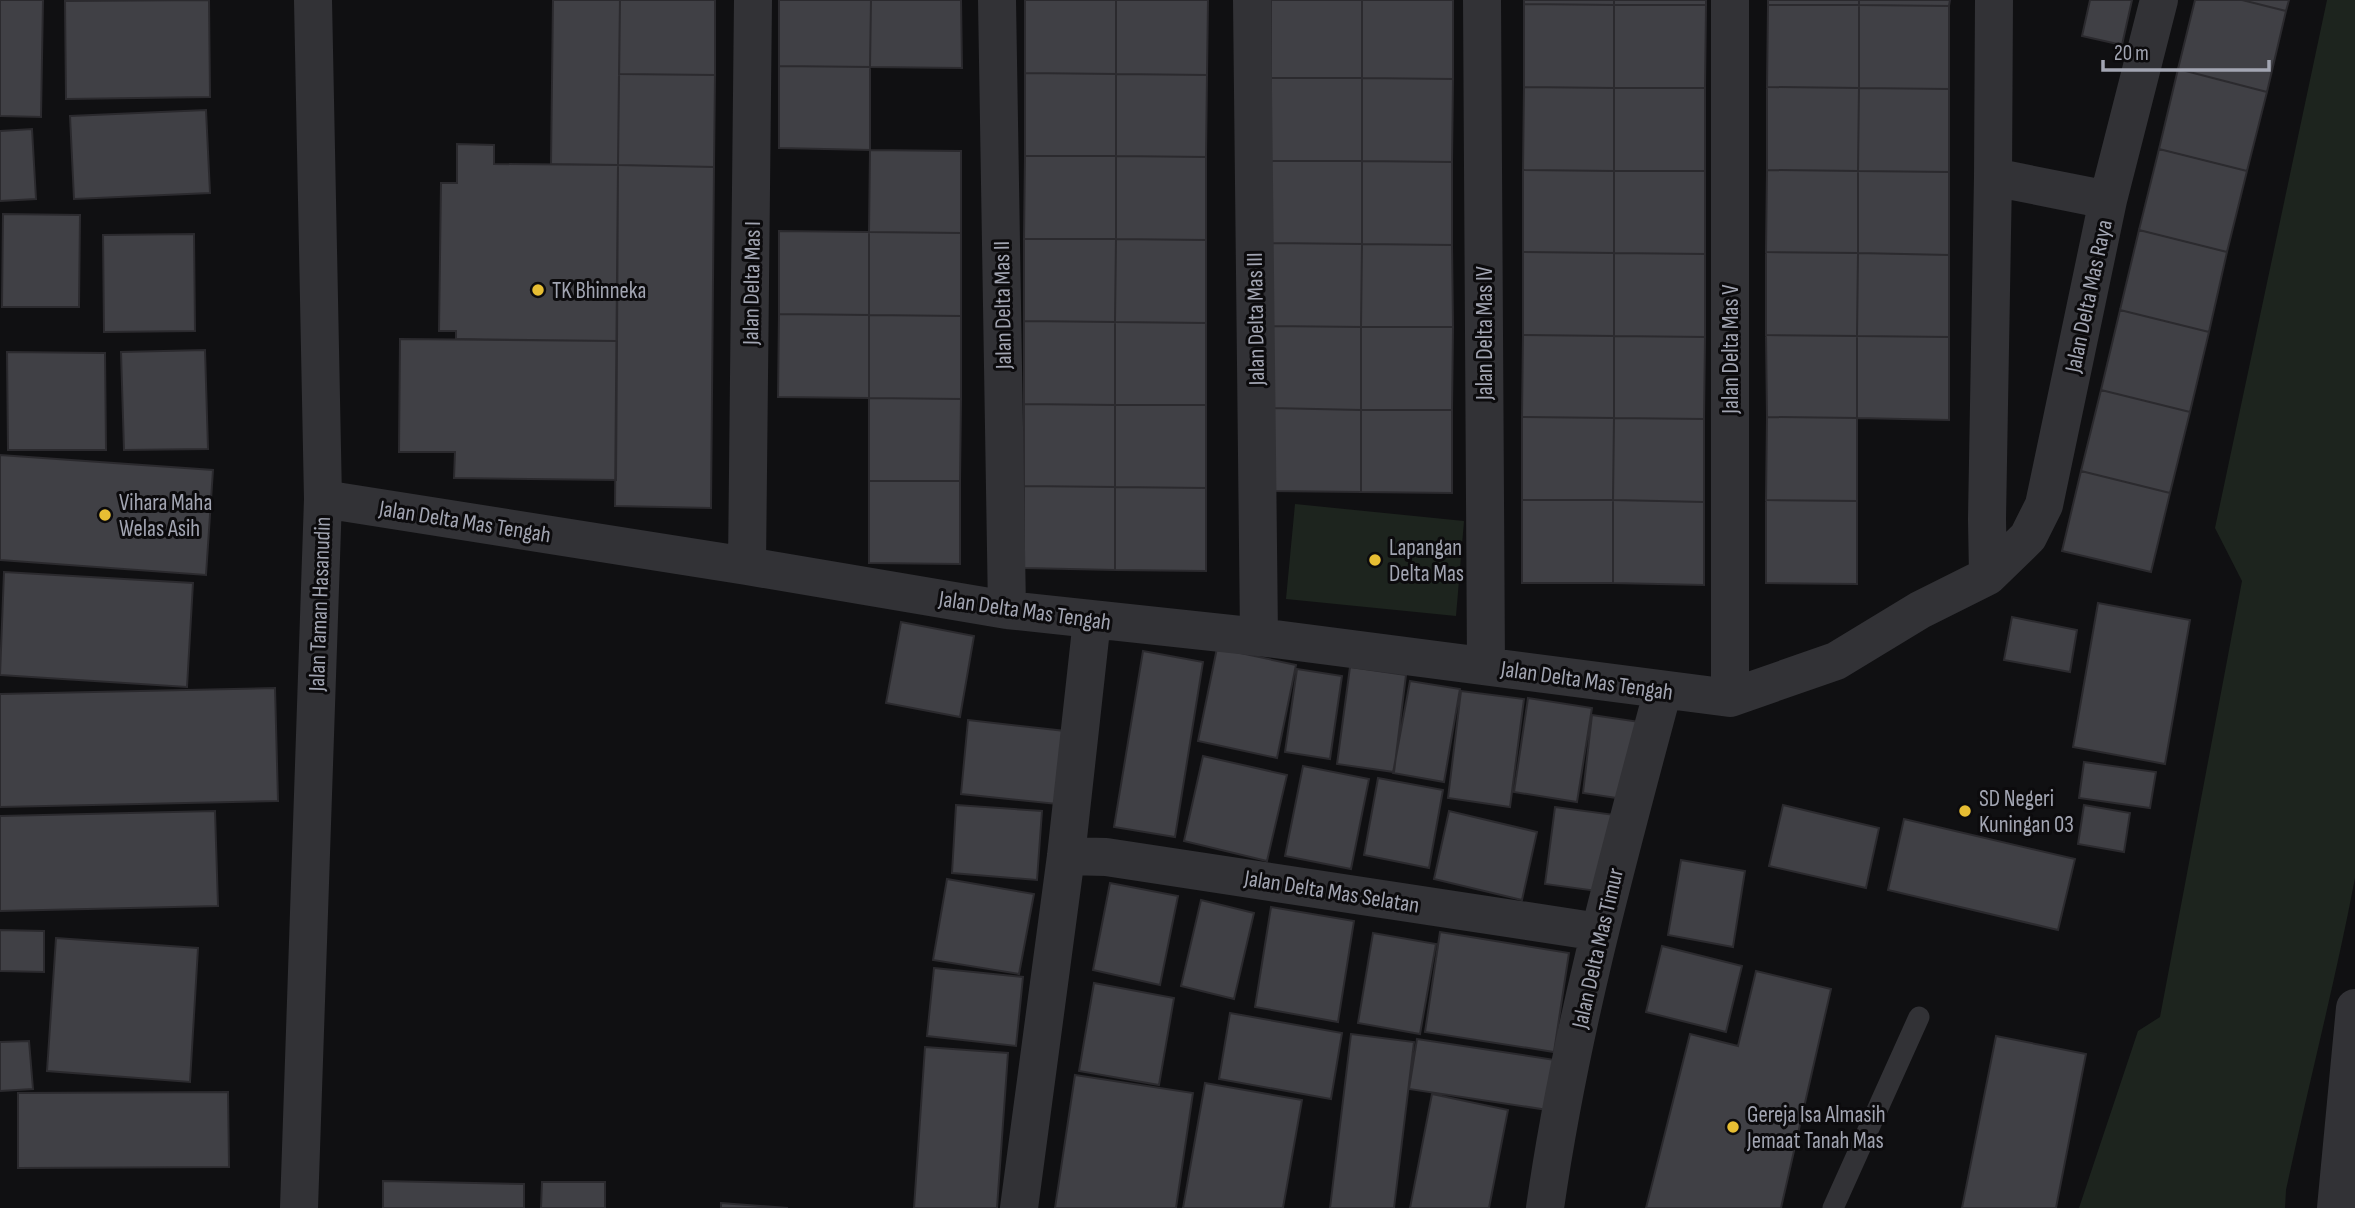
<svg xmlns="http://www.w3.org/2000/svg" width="2355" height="1208" font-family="'Sofia Sans Condensed',sans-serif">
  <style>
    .green { fill: #1d241e }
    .building { fill: #404045; stroke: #2b2a2e; stroke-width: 2 }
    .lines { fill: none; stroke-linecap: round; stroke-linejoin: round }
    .service { stroke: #323236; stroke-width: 21 }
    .minor { stroke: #323236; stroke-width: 38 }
    .poi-dot { fill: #e7be33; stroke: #0c0b0d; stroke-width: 2.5 }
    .labels { text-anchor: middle; stroke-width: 6; stroke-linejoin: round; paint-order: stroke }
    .street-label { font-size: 23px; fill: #a2a5b2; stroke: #0c0b0d }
    .poi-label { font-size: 23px; fill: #a2a5b2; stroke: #0c0b0d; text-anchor: start }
  </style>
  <rect width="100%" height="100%" fill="#101012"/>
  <path class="green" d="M2327 0H2355V878C2335 983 2308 1086 2286 1190L2285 1208H2079L2138 1031 2160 1017 2242 581 2215 528Z
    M1295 504 1464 521 1456 616 1286 599Z"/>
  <path class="building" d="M0 0H43L41 117 0 116Z
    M209 0 210 97 66 99 65 1Z
    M553 0H620L618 165 551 164Z
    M620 0H715V75L619 74Z
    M779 0H871L870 67 779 66Z
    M871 0H961L962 68 870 67Z
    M1025 0H1116V74L1025 73Z
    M1116 0H1208L1207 75 1116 74Z
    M1271 0H1362V78H1271Z
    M1362 0H1453V79L1362 78Z
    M1524 0H1614V5L1524 4Z
    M1614 0H1706V5H1614Z
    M1768 0H1859V5H1768Z
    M1859 0H1950L1949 6 1859 5Z
    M2090 0H2132L2122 45 2082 36Z
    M2195 0H2242L2286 11 2267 92 2178 69Z
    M2242 0H2289L2286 11Z
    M1524 4 1614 5V88L1524 87Z
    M1614 5H1706L1705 88H1614Z
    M1768 5H1859V88L1767 87Z
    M1859 5 1949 6V89L1859 88Z
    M779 66 870 67V150L779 148Z
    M2178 69 2267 92 2247 171 2159 149Z
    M1025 73 1116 74V156H1025Z
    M619 74 715 75 714 167 618 165Z
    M1116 74 1207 75 1206 157 1116 156Z
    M1271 78H1362V161H1271Z
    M1362 78 1453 79 1452 162 1362 161Z
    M1524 87 1614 88V171L1523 170Z
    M1767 87 1859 88 1858 171 1767 170Z
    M1614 88H1705V171H1614Z
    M1859 88 1949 89V172L1858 171Z
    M206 110 210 193 74 199 70 116Z
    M32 129 36 199 0 201V131Z
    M457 144 494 145V164L618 165 617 341 456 339V331H439L441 183H457Z
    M2159 149 2247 171 2227 252 2139 230Z
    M870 150 961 151V233L869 232Z
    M1025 156H1116V239H1024Z
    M1116 156 1206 157V240L1116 239Z
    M1271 161H1362V244L1270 243Z
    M1362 161 1452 162V245L1362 244Z
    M618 165 714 167 711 508 615 506Z
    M1523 170 1614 171V253L1523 252Z
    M1767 170 1858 171V253L1766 252Z
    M1614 171H1705V254L1614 253Z
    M1858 171 1949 172V255L1858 253Z
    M3 214 80 215 79 307H2Z
    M2139 230 2227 252 2209 332 2120 310Z
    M779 231 869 232V315L779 314Z
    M869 232 961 233V316L869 315Z
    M194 234 195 331 104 332 103 235Z
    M1024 239H1116L1115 322 1024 321Z
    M1116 239 1206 240V323L1115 322Z
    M1270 243 1362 244 1361 327 1270 326Z
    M1362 244 1452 245 1453 327H1361Z
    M1523 252 1614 253V336L1523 335Z
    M1766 252 1858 253 1857 336 1766 335Z
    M1614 253 1705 254V337L1614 336Z
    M1858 253 1949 255V337L1857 336Z
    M2120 310 2209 332 2190 412 2101 390Z
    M779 314 869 315V398L778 397Z
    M869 315 961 316V399L869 398Z
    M1024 321 1115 322V405L1024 404Z
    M1115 322 1206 323V405H1115Z
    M1270 326 1361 327V410L1270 408Z
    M1361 327H1453L1452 410H1361Z
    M1523 335 1614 336V418L1522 417Z
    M1766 335 1857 336V418L1767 417Z
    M1614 336 1705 337 1704 419 1614 418Z
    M1857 336 1949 337V420L1857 418Z
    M400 339 617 341 616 480 454 478 455 452H399Z
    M205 350 208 449 124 450 121 352Z
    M7 352 105 353 106 450H8Z
    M2101 390 2190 412 2170 493 2081 471Z
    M869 398 961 399 960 481H869Z
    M1024 404 1115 405V487L1024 486Z
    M1115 405H1206V488L1115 487Z
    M1270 408 1361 410V492L1270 491Z
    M1361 410H1452V493L1361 492Z
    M1522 417 1614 418 1613 500H1522Z
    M1767 417 1857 418V501L1766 500Z
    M1614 418 1704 419V502L1613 500Z
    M0 455 213 470 206 575 0 560Z
    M2081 471 2170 493 2151 572 2062 551Z
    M869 481H960V564L869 563Z
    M1024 486 1115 487V570L1024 568Z
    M1115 487 1206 488V571L1115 570Z
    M1522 500H1613V583H1522Z
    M1613 500 1704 502V585L1613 583Z
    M1766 500 1857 501V584L1766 583Z
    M4 572 193 583 187 687 0 675Z
    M2098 603 2190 620 2165 764 2073 747Z
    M2012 617 2077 630 2070 672 2004 660Z
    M901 622 974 636 960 717 886 703Z
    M1217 648 1296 665 1277 758 1198 741Z
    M1143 651 1203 662 1175 837 1114 827Z
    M1350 667 1406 675 1394 772 1337 764Z
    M1297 669 1342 676 1330 759 1285 752Z
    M1410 681 1460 689 1444 782 1393 773Z
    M275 688 278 801 0 807V694Z
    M1461 691 1524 699 1510 807 1448 798Z
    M1528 698 1592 708 1577 802 1514 792Z
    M1592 715 1640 722 1630 800 1583 793Z
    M968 720 1065 731 1057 804 961 794Z
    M1203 756 1287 775 1267 861 1184 841Z
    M2084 762 2156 772 2150 808 2079 798Z
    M1303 766 1369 779 1351 869 1285 856Z
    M1378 778 1443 790 1429 868 1364 855Z
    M956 805 1042 811 1037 880 952 873Z
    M1783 805 1879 828 1866 888 1769 866Z
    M2084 805 2130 813 2124 852 2078 844Z
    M1555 807 1615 815 1604 892 1545 884Z
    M215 811 218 906 0 911V816Z
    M1449 811 1537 832 1522 900 1434 879Z
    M1904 819 2075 859 2058 930 1888 890Z
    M1681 860 1745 871 1733 947 1668 935Z
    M947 879 1034 894 1019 974 933 960Z
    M1110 883 1178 896 1160 985 1093 970Z
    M1201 900 1254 913 1234 999 1181 986Z
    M1271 907 1354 921 1338 1022 1255 1007Z
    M0 930 44 931V972L0 971Z
    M1440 932 1569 953 1554 1052 1425 1032Z
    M1373 933 1436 944 1420 1034 1358 1023Z
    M56 938 198 948 190 1082 47 1071Z
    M1662 946 1742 966 1726 1032 1646 1012Z
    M934 968 1023 977 1016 1046 927 1036Z
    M1756 971 1831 989 1781 1208H1646L1690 1034 1738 1046Z
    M1094 983 1174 998 1159 1085 1079 1071Z
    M1230 1013 1342 1033 1331 1099 1219 1079Z
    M1351 1034 1414 1042 1394 1208H1330Z
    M1996 1036 2086 1054 2056 1208H1962Z
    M1417 1039 1555 1060 1548 1110 1409 1089Z
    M29 1041 33 1089 0 1091V1042Z
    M925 1047 1008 1053 997 1208H914Z
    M1075 1075 1193 1093 1176 1208H1055Z
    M1205 1083 1302 1100 1283 1208H1183Z
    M228 1092 229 1167 18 1168V1093Z
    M1432 1094 1508 1110 1489 1208H1410Z
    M383 1181 524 1184V1208H383Z
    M542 1182H605V1208H541Z
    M721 1203 788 1208H721Z"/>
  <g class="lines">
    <path class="service" d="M1833 1208 1919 1017"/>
    <path class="minor" d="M997 0 1007 610
      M1252 0 1259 637
      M1482 0 1486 666
      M1993 177 2108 200
      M323 499 747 566 1007 610 1259 637 1730 698 1836 661 1920 610 1988 576 1987 519 1993 177 1994 0
      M747 566 753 0
      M1988 576 2028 537 2044 505 2108 200 2159 0
      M1730 698V0
      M1066 856 1106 857 1599 932
      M299 1208 323 499 313 0
      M1019 1208 1066 856 1092 620
      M1545 1208C1570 1032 1617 862 1663 690
      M2336 1208 2355 1008"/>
  </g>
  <g class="poi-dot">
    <circle cx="538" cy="290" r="7"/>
    <circle cx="105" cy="515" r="7"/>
    <circle cx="1375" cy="560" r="7"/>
    <circle cx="1965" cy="811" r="7"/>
    <circle cx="1733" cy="1127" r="7"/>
  </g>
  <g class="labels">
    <g class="street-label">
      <text transform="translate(751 283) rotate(-89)" y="8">Jalan Delta Mas I</text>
      <text transform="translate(2088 296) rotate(-78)" y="8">Jalan Delta Mas Raya</text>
      <text transform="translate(1002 305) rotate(-91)" y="8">Jalan Delta Mas II</text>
      <text transform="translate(1255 319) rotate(-91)" y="8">Jalan Delta Mas III</text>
      <text transform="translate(1484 333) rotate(-90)" y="8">Jalan Delta Mas IV</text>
      <text transform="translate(1730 349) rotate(-90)" y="8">Jalan Delta Mas V</text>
      <text transform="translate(465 521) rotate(9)" y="8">Jalan Delta Mas Tengah</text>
      <text transform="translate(319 604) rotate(-88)" y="8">Jalan Taman Hasanudin</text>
      <text transform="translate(1025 610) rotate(8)" y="8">Jalan Delta Mas Tengah</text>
      <text transform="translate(1587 680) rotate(8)" y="8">Jalan Delta Mas Tengah</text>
      <text transform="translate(1332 891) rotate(9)" y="8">Jalan Delta Mas Selatan</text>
      <text transform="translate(1597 948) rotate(-77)" y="8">Jalan Delta Mas Timur</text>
    </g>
    <g class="poi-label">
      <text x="552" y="298">TK Bhinneka</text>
      <text x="119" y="510">Vihara Maha<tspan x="119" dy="26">Welas Asih</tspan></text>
      <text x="1389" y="555">Lapangan<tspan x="1389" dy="26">Delta Mas</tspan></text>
      <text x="1979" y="806">SD Negeri<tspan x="1979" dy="26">Kuningan 03</tspan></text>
      <text x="1747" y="1122">Gereja Isa Almasih<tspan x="1747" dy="26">Jemaat Tanah Mas</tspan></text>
    </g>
  </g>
  <path d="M2103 60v10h166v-10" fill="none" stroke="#a2a5b2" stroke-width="3.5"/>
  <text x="2114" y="60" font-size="21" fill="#a2a5b2" stroke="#0c0b0d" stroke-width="5" paint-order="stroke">20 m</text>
</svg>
